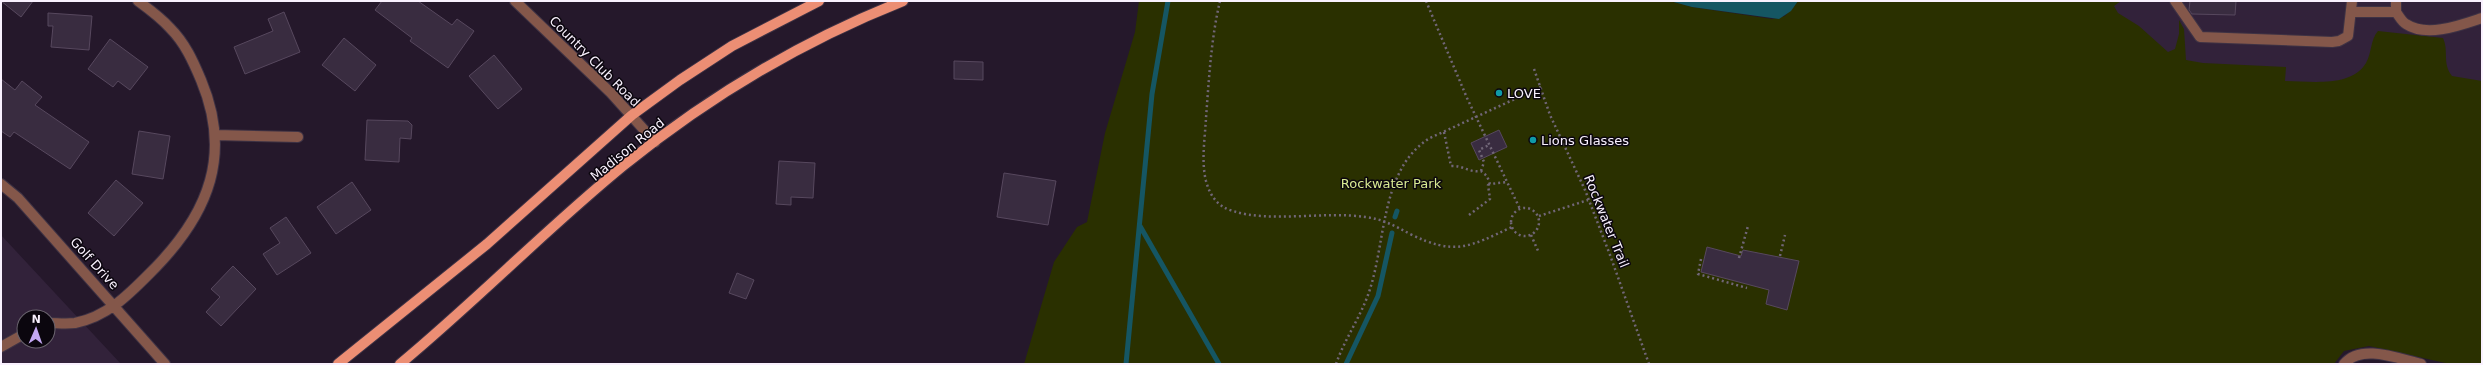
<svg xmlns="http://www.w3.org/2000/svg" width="2483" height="365" font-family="'DejaVu Sans',sans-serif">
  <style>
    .built { fill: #32223a; fill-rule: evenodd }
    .green { fill: #2a3000 }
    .water { fill: #155663 }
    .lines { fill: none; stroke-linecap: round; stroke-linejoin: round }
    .stream { stroke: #155663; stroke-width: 5 }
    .building { fill: #392c40; stroke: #57485e }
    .minor-casing { stroke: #3e3244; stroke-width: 12 }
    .major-casing { stroke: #3e3244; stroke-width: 12 }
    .path { stroke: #716677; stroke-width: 2.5; stroke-dasharray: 2 3; stroke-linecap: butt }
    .minor { stroke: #84574a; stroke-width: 10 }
    .major { stroke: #ec8e74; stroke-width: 10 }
    .culture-dot { fill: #0f9aa8; stroke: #0b060e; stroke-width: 1.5 }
    .labels { text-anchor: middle; stroke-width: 3; stroke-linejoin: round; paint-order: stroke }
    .street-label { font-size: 13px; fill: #f9f1fe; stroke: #0b060e }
    .poi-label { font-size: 13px; fill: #f9f1fe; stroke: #0b060e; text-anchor: start }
    .park-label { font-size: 13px; fill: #d8e992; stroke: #0b060e }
  </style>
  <rect width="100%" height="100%" fill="#25182b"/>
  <path class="built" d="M2032 1H2482V146L2375 133Z
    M1 235 121 364H1ZM24 317H48V341H24Z"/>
  <path class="green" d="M1139 1H1670L1692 7 1772 19 1785 16 1798 1H2121L2114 6 2118 13 2139 26 2168 52 2175 49 2179 34V20L2184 29 2186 60 2203 63 2286 67 2285 81C2310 81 2351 88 2366 63 2372 53 2370 40 2378 31L2443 38C2449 51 2442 63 2452 76L2482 81V364H2450L2369 346 2344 351 2334 364H1024L1054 262 1077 227 1087 222 1105 133 1135 32Z"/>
  <path class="water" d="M1670 1H1798L1791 11 1779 19 1692 7Z"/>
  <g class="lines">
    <path class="stream" d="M1395 217 1397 211
      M1140 226 1219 364
      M1126 364 1152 94 1168 1
      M1346 364 1378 296 1392 233"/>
  </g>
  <path class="building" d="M1 1H33L21 17Z
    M382 1H418L452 25 457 19 474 31 448 68 410 41 412 38 375 10Z
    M2190 1H2236L2235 15 2192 14 2189 10Z
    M284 12 300 52 245 74 234 47 273 31 268 19Z
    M48 13 92 16 89 50 51 47 53 26H48Z
    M344 38 376 65 355 91 322 65Z
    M110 39 148 67 130 90 118 81 113 87 88 69Z
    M494 55 522 89 498 109 469 76Z
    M954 61 983 62V80L954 79Z
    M1 79 15 90 22 81 42 97 35 105 89 142 70 169 14 132 10 137 1 131Z
    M367 120 408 121 412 125 411 139 400 138 399 162 365 160Z
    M1499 130 1507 147 1479 160 1471 143Z
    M139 131 170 136 163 179 132 174Z
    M779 161 815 163 813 198 791 197V205L776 204Z
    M1004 173 1056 181 1048 225 997 217Z
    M116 180 143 203 114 236 88 213Z
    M352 182 371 210 336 234 317 207Z
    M286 217 311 253 277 275 263 254 280 243 270 228Z
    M1707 247 1741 256 1743 250 1799 261 1787 310 1766 304 1769 290 1701 272Z
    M233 266 256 289 221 326 206 312 220 297 211 289Z
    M737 273 754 280 746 299 729 293Z"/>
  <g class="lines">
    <defs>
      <path id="minor" d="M515 1 611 93 655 142
        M2175 1 2200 37 2332 42 2339 41 2348 36 2352 1
        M2352 12H2396
        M2396 12C2399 16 2402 22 2406 24 2427 38 2461 25 2482 18
        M2396 12V1
        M215 135 298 137
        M1 184 18 198 165 364
        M48 323C57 323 66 324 75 323 110 316 132 291 156 267 209 212 232 154 201 80 193 61 185 43 170 28 161 18 149 9 138 1
        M1 347 24 334
        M2344 364C2361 343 2399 359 2421 364"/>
      <path id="major" d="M338 364 487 244 632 115 680 80 732 46 819 1
        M400 364C476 301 546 229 623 166 707 98 802 41 903 1"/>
    </defs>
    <use href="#minor" class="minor-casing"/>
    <use href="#major" class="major-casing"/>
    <path class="path" d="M1220 1C1211 39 1209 79 1206 118 1205 138 1201 161 1206 181 1210 196 1218 207 1233 211 1269 223 1326 211 1365 217 1383 219 1395 226 1410 234 1455 256 1469 247 1512 227
      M1426 1 1467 98 1520 209
      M1534 69 1550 115 1585 190 1610 255 1649 364
      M1444 132 1451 166C1463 165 1469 173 1481 171L1487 176 1490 184 1507 182
      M1481 171 1484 162 1479 150 1489 145
      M1511 222a14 14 0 1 1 28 0a14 14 0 1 1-28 0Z
      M1469 215 1490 199 1488 185 1490 184
      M1539 216 1588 200
      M1531 235 1539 253
      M1780 256 1785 235
      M1739 258 1748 226
      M1701 259 1698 274 1747 288
      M1336 364C1345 338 1362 315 1370 289 1386 240 1381 168 1430 138L1541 87"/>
    <use href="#minor" class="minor"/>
    <use href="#major" class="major"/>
  </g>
  <g class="culture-dot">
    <circle cx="1499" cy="93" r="4"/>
    <circle cx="1533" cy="140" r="4"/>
  </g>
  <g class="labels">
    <g class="street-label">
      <text transform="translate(595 61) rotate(45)" y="5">Country Club Road</text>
      <text transform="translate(627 149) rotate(-39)" y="5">Madison Road</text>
      <text transform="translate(1607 221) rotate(68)" y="5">Rockwater Trail</text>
      <text transform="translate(95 263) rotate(48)" y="5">Golf Drive</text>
    </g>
    <g class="poi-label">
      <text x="1507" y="98">LOVE</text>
      <text x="1541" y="145">Lions Glasses</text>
    </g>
    <g class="park-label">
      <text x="1391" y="188">Rockwater Park</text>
    </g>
  </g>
  <rect width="2483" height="365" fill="none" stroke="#f9f1fe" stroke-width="4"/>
  <g transform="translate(36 329) rotate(2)"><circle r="19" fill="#0b060e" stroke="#6a646e"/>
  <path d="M0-3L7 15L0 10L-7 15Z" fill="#c3a7f2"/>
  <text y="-6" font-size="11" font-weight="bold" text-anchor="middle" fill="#f9f1fe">N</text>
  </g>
</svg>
